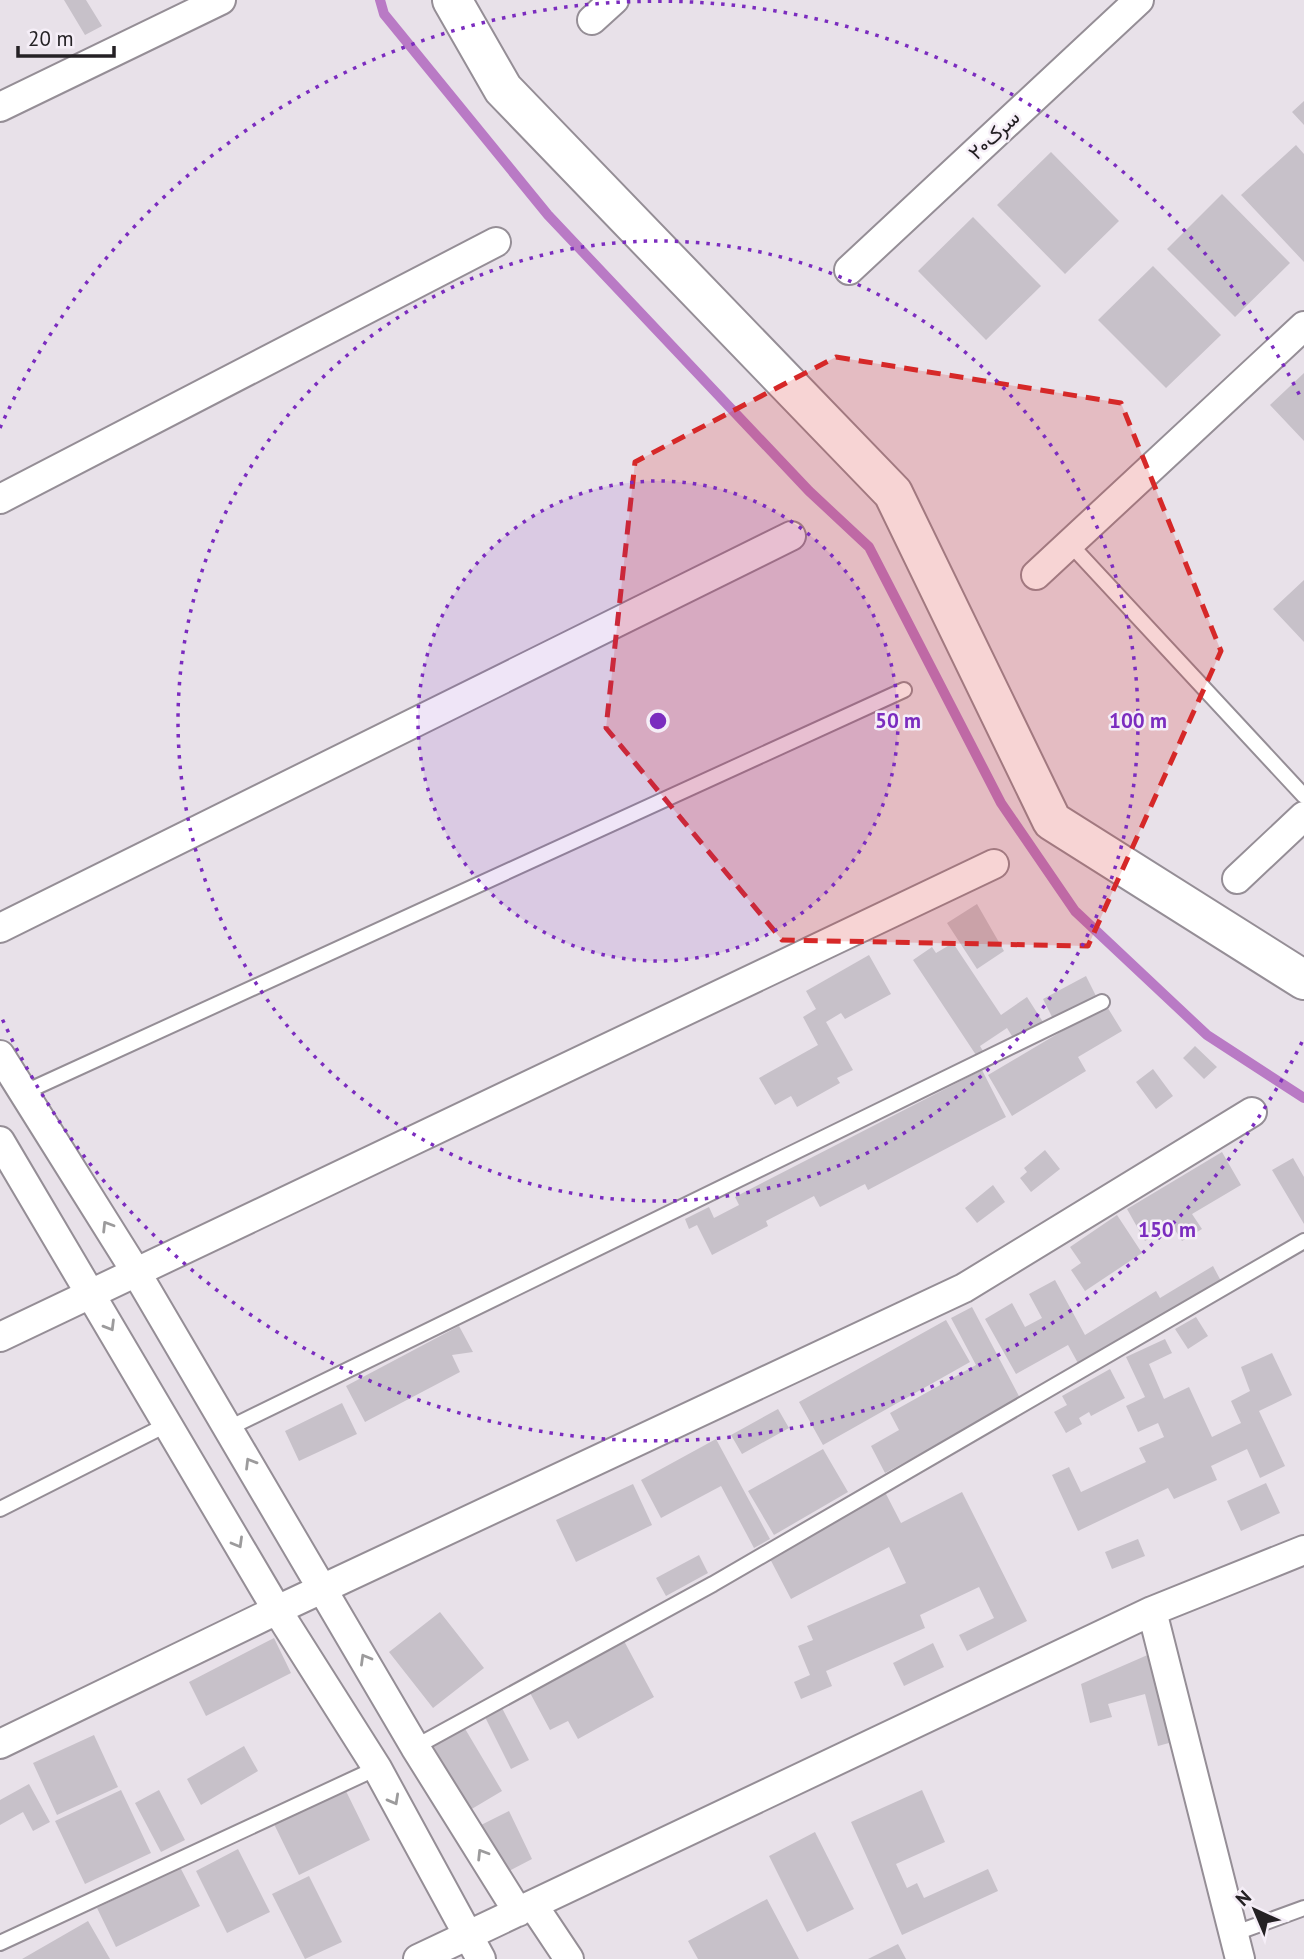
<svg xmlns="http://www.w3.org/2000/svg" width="1304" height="1959" font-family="'PT Sans',Vazirmatn,sans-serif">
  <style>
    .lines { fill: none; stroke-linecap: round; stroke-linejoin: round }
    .stream { stroke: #b97ac5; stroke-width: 10 }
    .building { fill: #c7c1c9 }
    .lane-casing { stroke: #958e96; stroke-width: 18 }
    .street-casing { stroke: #958e96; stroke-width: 32 }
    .secondary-casing { stroke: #958e96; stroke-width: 42 }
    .lane { stroke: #fff; stroke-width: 14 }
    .street { stroke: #fff; stroke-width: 28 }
    .secondary { stroke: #fff; stroke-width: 38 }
    .oneway { stroke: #9c9b9c }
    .marked { fill: #d62828; fill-opacity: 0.2; stroke: #d62828; stroke-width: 5; stroke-dasharray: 14 9; stroke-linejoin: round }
    .ring { fill: none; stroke: #7b2cbf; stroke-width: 3.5; stroke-dasharray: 3.5 7 }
    .labels { text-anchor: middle; stroke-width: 5; stroke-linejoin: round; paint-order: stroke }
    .street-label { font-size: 21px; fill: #242124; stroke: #f5eef7 }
    .centre { fill: #7b2cbf; stroke: #f5eef7; stroke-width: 3.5 }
    .ring-label { font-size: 21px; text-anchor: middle; font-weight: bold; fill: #7b2cbf; stroke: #f5eef7; stroke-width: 5; stroke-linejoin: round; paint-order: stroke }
  </style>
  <rect width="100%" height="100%" fill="#e8e1e9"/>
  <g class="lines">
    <path class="stream" d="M380 0 384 14 548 215 809 491 869 547 1001 803 1075 911 1207 1035 1304 1098"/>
  </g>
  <path class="building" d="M64 0H86L102 26 85 35Z
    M1304 101V125L1292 112Z
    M1296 145 1304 154V262L1241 195Z
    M1051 152 1119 221 1065 274 997 205Z
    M1222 194 1290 263 1235 317 1167 249Z
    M973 217 1041 286 986 340 918 271Z
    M1153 266 1221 335 1166 388 1098 320Z
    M1304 373V441L1270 405Z
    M1304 580V642L1273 609Z
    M977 904 1004 951 977 969 947 923Z
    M953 943 1001 1015 1027 997 1043 1022 1015 1041 1007 1028 980 1046 983 1051 976 1055 913 960 932 947 936 953Z
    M869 955 891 994 845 1019 841 1013 826 1022 853 1070 837 1078 840 1083 797 1107 791 1096 775 1105 759 1078 818 1045 803 1017 816 1009 806 991Z
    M1086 976 1096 996 1053 1019 1043 999Z
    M1106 1005 1122 1031 1078 1057 1086 1071 1012 1116 988 1075Z
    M1195 1046 1217 1067 1204 1079 1183 1058Z
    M1153 1069 1173 1096 1156 1109 1136 1082Z
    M982 1070 1006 1117 868 1190 865 1184 820 1207 814 1196 766 1221 768 1226 712 1255 697 1225 689 1229 685 1219 709 1207 714 1218 739 1205 735 1197Z
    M1045 1150 1060 1169 1031 1192 1020 1178 1027 1172 1024 1168Z
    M1222 1152 1241 1185 1192 1214 1202 1229 1182 1241 1168 1219 1156 1226 1160 1232 1145 1241 1127 1209Z
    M1293 1158 1304 1177V1224L1272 1170Z
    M993 1185 1005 1202 977 1223 965 1208Z
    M1117 1215 1142 1253 1085 1291 1071 1270 1081 1263 1070 1247Z
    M1213 1266 1221 1281 1079 1365 1068 1345 1016 1374 985 1319 1012 1303 1025 1327 1042 1318 1029 1294 1055 1280 1085 1335 1156 1291 1160 1298Z
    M972 1307 1021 1400 885 1473 871 1446 899 1430 890 1413 976 1365 951 1318Z
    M1196 1317 1208 1336 1188 1349 1175 1329Z
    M946 1320 970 1362 823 1445 799 1402Z
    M459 1326 473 1352 452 1355 460 1372 365 1422 346 1386Z
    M1165 1339 1172 1353 1149 1364 1164 1399 1189 1387 1212 1437 1241 1423 1231 1401 1250 1391 1241 1367 1272 1353 1292 1395 1259 1411 1285 1466 1260 1478 1247 1449 1211 1466 1217 1480 1174 1499 1168 1488 1078 1531 1052 1475 1069 1467 1081 1492 1146 1462 1139 1448 1164 1437 1158 1423 1138 1432 1126 1406 1145 1397 1126 1357Z
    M1110 1369 1125 1398 1091 1416 1089 1412 1079 1418 1082 1424 1066 1433 1054 1412 1067 1405 1062 1396Z
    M342 1403 357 1434 299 1461 285 1431Z
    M778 1409 789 1428 742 1454 731 1435Z
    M716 1439 770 1539 754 1548 721 1486 661 1518 641 1480Z
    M823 1449 848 1492 774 1535 748 1491Z
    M1266 1483 1280 1513 1241 1531 1227 1501Z
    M633 1484 652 1525 576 1562 556 1520Z
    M885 1492 901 1523 962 1492 1027 1621 967 1651 959 1635 994 1618 979 1587 920 1615 925 1628 826 1671 832 1686 801 1699 794 1682 810 1675 798 1646 813 1640 807 1626 906 1583 889 1547 791 1599 768 1555Z
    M1138 1539 1145 1556 1112 1569 1105 1552Z
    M699 1555 708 1573 666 1596 656 1578Z
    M440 1612 484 1668 433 1708 389 1652Z
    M274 1638 291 1673 206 1716 189 1682Z
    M623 1639 654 1697 578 1739 568 1721 550 1730 529 1691Z
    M933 1643 944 1667 904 1686 893 1663Z
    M1159 1650 1180 1740 1158 1746 1145 1694 1108 1704 1112 1717 1090 1723 1081 1684Z
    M502 1708 529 1760 511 1769 485 1717Z
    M464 1727 502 1791 470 1810 433 1746Z
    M94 1735 118 1787 57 1815 33 1763Z
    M244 1746 258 1771 201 1805 187 1779Z
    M29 1784 50 1822 33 1831 23 1812 0 1825V1800Z
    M344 1787 370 1840 299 1875 273 1822Z
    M121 1790 151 1853 85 1884 55 1821Z
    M159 1790 185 1840 161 1852 135 1803Z
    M922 1790 945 1842 896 1864 907 1888 917 1883 924 1898 988 1869 998 1891 902 1935 851 1822Z
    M509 1811 532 1859 501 1875 477 1827Z
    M815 1832 854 1909 807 1932 769 1856Z
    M238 1849 270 1912 227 1933 196 1871Z
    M180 1867 200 1906 116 1947 97 1908Z
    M309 1876 342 1942 305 1959 272 1894Z
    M767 1899 799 1959H698L688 1941Z
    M88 1921 110 1959H22Z
    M898 1944 906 1959H868Z"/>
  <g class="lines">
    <defs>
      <path id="lane" d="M1070 544 1304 796
        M23 1093 904 690
        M229 1428 1102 1002
        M0 1509 168 1424
        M415 1747 713 1584 1304 1241
        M1233 1934 1304 1908
        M0 1943 377 1768"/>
      <path id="street" d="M592 20 614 0
        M0 107 221 0
        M849 270 1139 0
        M0 499 496 242
        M1036 575 1304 326
        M1237 879 1304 816
        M0 928 791 536
        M0 1055 136 1272 415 1747 518 1912
        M0 1141 277 1610 377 1768 481 1959
        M0 1337 994 864
        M1152 1611 1240 1959
        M0 1744 277 1610 964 1288 1252 1112
        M533 1905 569 1959
        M418 1959 1152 1611 1304 1550"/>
      <path id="secondary" d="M452 0 503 89 893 493 1052 821 1304 980"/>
    </defs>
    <use href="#lane" class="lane-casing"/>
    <use href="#street" class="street-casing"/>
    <use href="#secondary" class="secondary-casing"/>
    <use href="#lane" class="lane"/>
    <use href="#street" class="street"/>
    <use href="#secondary" class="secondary"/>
  </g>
  <defs><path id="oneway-chevron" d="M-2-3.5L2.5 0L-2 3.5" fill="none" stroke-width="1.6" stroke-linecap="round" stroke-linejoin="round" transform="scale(1.75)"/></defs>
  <g class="oneway">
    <use href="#oneway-chevron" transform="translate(107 1226) rotate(-122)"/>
    <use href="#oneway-chevron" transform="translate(110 1326) rotate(59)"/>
    <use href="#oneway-chevron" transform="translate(250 1463) rotate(-121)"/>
    <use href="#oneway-chevron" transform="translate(238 1543) rotate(60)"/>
    <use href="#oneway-chevron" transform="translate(365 1659) rotate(-120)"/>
    <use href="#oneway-chevron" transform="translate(394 1800) rotate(61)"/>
    <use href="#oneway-chevron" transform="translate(482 1854) rotate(-122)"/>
  </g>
  <path class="marked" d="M836 357 1121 403 1221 651 1088 946 782 940 606 728 635 462Z"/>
  <circle cx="658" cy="721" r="240" fill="#7b2cbf" fill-opacity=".12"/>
  <g class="ring">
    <circle cx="658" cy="721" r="240"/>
    <circle cx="658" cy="721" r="480"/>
    <path d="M1302 1042A720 720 0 0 1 0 1014M0 428A720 720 0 0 1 1302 400"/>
  </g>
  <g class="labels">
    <g class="street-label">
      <text transform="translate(994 135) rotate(-43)" y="7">سرک۲۰</text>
    </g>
  </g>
  <circle cx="658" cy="721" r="10" class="centre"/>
  <g class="ring-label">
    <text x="898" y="728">50 m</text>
    <text x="1138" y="728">100 m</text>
    <text x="1167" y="1237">150 m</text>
  </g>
  <g transform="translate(1255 1910) rotate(316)" stroke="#f5eef7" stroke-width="5" paint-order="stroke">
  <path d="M0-5L12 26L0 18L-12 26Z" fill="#242124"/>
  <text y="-10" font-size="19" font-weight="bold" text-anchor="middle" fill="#242124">N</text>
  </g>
  <path d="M18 46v10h96v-10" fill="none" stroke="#242124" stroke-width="3.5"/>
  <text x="28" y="46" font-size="21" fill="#242124" stroke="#f5eef7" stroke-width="5" paint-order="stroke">20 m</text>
</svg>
